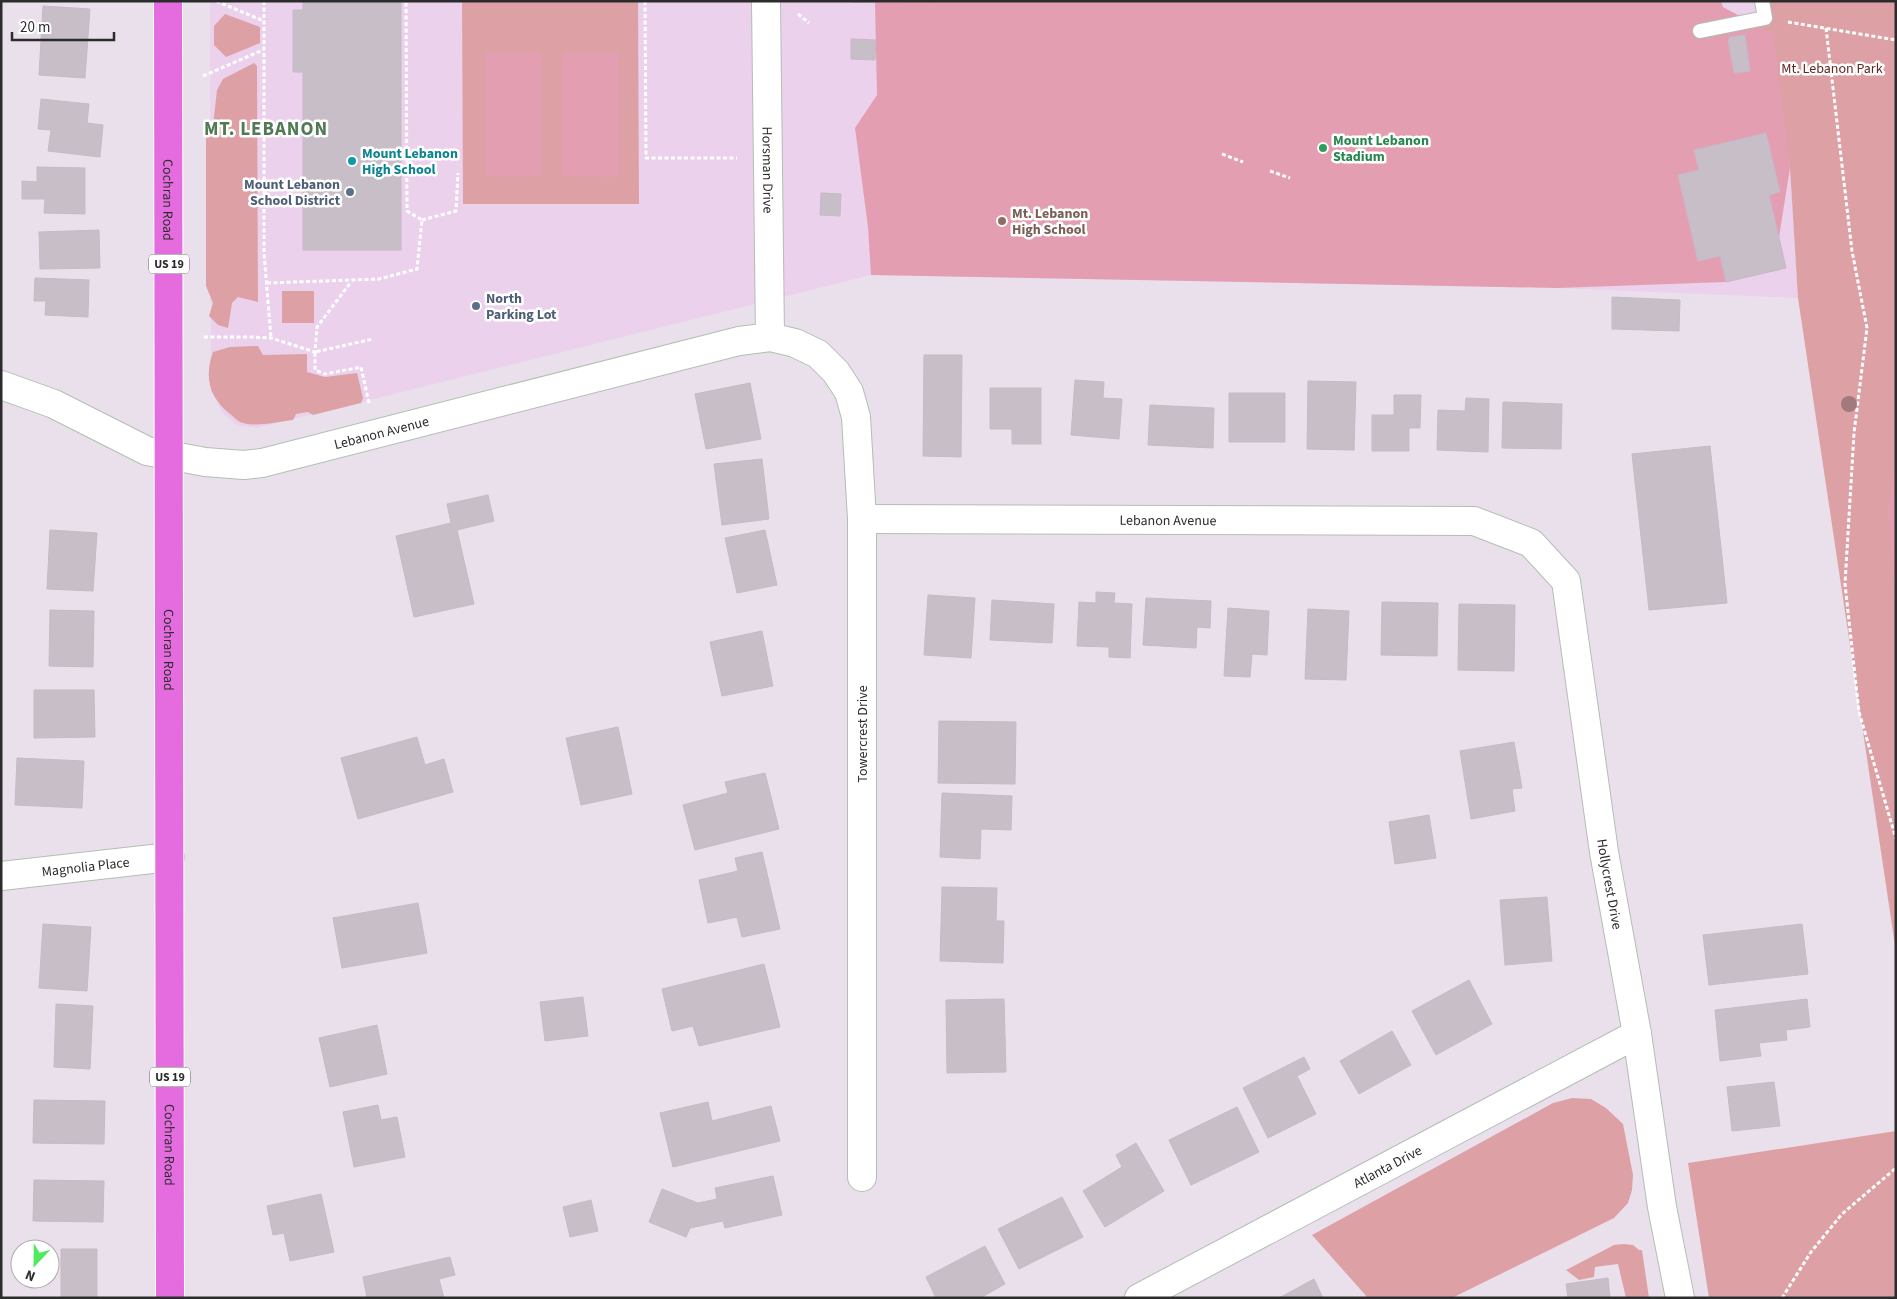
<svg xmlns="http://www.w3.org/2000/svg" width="1897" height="1299" font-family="'Source Sans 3',sans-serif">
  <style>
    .education { fill: #ebd1ec }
    .green { fill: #dda1a5 }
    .pitch { fill: #e49eb2 }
    .building { fill: #c8bec8; stroke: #c6b9c8 }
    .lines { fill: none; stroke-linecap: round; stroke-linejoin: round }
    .service-casing { stroke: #b3beb4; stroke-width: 16 }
    .minor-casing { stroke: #b3beb4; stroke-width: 30 }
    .primary-casing { stroke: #fff; stroke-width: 30 }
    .path { stroke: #fff; stroke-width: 3; stroke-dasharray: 4 2.5; stroke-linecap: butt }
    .service { stroke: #fff; stroke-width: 14 }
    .minor { stroke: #fff; stroke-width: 28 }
    .primary { stroke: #e46cdf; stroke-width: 28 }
    .tree { fill: #a07a7c }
    .leisure-dot { fill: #2e9e5b; stroke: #fff; stroke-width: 2 }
    .culture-dot { fill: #0f9aa8; stroke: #fff; stroke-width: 2 }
    .service-dot { fill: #5c6f8a; stroke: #fff; stroke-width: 2 }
    .education-dot { fill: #8d6e63; stroke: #fff; stroke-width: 2 }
    .labels { text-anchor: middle; stroke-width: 5; stroke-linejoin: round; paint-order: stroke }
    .shield { fill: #fff; stroke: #6b6b6b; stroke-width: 1 }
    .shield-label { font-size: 12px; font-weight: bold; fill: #2c2c2c }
    .park-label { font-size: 14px; fill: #632621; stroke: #fff }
    .leisure-label { font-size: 14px; font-weight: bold; fill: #27864d; stroke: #fff; text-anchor: start }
    .culture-label { font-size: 14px; font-weight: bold; fill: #0d838f; stroke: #fff; text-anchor: start }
    .street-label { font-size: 14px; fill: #2c2c2c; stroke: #fff }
    .service-label { font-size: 14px; font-weight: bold; fill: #4e5e75; stroke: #fff; text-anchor: end }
    .education-label { font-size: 14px; font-weight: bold; fill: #785e54; stroke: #fff; text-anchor: start }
    .district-label { font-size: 19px; font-weight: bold; letter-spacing: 1px; fill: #507954; stroke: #fff }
  </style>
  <rect width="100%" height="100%" fill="#eae0ec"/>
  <path class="education" d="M210 1H1754L1790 168 1798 298 1557 288 871 275 257 428 236 425 223 413 211 391Z"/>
  <path class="green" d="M462 1H638L639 204H463Z
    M1754 1H1896V952L1798 298 1790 168Z
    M225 14 260 27V43L226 57 214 45V26Z
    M254 63 257 66 258 302 238 297 232 303 228 328 218 325 209 316 213 303 206 286V135H212L217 90 223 79Z
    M282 291H314V323H282Z
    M258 346 263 355 307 354V372L325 377 357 373 363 398 361 403 313 415 308 412 296 414 293 420C277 422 258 427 243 423 238 422 234 417 230 414 209 397 204 377 213 352L230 347Z
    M1572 1098 1591 1099 1606 1108 1623 1124 1633 1175 1632 1190 1628 1203 1614 1218 1452 1298H1368L1312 1235 1553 1103Z
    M1896 1131V1298H1709L1688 1163Z
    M1624 1244 1633 1245 1639 1250H1642L1649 1298H1626L1618 1264 1595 1267 1594 1277 1579 1280 1566 1270 1614 1245Z"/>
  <path class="pitch" d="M1030 1H1721L1723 7 1773 34 1790 168 1779 237 1786 268 1726 282 1557 288 871 275 868 227 855 128 877 95 875 2Z
    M485 53H541V176H485Z
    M563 53H619V177L563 176Z
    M1896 464V601L1888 511Z"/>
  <path class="building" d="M303 1H401V250H303V72H293V10H303Z
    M852 1H1030L852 2Z
    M43 6 90 9 85 78 39 75Z
    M1745 35 1750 71 1734 73 1728 40 1730 37Z
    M851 39 876 40 875 60 851 59Z
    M41 99 89 104 87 123 103 125 100 157 48 151 51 130 38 129Z
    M1766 133 1780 192 1769 195 1786 268 1726 282 1720 256 1698 261 1678 175 1699 170 1694 150Z
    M37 167 85 168V214L44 213 45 199H22V181L37 182Z
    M821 193 841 194 840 216 820 215Z
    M99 230 100 268 40 269 39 232Z
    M35 278 89 280 88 317 45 315 46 301H34Z
    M1612 297 1680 300 1679 331 1612 329Z
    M924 355H962L961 457 923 456Z
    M1075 380 1104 382 1103 398 1122 399 1119 439 1071 435Z
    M1308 381 1356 382 1354 450 1307 449Z
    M750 383 761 439 706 449 695 394Z
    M990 388H1041V444H1012V429H990Z
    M1229 393H1285V442H1229Z
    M1394 395H1421L1420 428H1409V451H1372V415H1394Z
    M1466 398 1489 399 1488 452 1437 450 1438 410 1465 411Z
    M1503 402 1562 404 1561 449 1502 448Z
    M1150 405 1214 408 1213 448 1148 445Z
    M1710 446 1727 603 1649 610 1632 454Z
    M762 459 769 519 722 525 714 464Z
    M488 495 494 521 457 530 474 604 414 617 396 536 451 523 447 504Z
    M50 530 97 533 93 591 47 589Z
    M765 530 777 585 737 593 725 538Z
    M1096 592 1115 593 1114 603 1132 604 1130 658 1109 657V647L1077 646 1079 602 1096 603Z
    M928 595 975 598 971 658 924 655Z
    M1146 598 1211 601 1210 628 1197 627 1196 648 1143 645Z
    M992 600 1054 604 1052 643 990 640Z
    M1382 602 1438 603 1437 656 1381 655Z
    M1459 604 1515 605 1514 671 1458 670Z
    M1228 608 1269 611 1267 655 1252 654 1250 677 1224 676Z
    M1308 609 1349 611 1346 680 1305 679Z
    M50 610 94 611 93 667 49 666Z
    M762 631 773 686 722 696 710 642Z
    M34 690H94L95 737 34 738Z
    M939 721 1016 722 1015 784 938 783Z
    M618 727 632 794 581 805 566 738Z
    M417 737 425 765 444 759 453 792 358 819 341 758Z
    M1514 742 1522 788 1512 789 1515 811 1471 819 1460 751Z
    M17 758 84 761 82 808 15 805Z
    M765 773 779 829 695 850 683 805 728 793 725 782Z
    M942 793 1012 796 1011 830 981 829 980 859 940 857Z
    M1429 815 1436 858 1395 864 1389 822Z
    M762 852 780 929 742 937 737 917 708 923 699 880 738 871 735 858Z
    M942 887 997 888 996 921H1004L1003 963 940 961Z
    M1547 897 1552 961 1505 965 1500 900Z
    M418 903 427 953 342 968 333 918Z
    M43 924 91 927 87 991 39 988Z
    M1802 924 1808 974 1709 985 1703 935Z
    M764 964 780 1027 699 1046 693 1026 672 1031 662 989Z
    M1469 980 1492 1024 1436 1055 1412 1011Z
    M583 997 588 1036 545 1041 540 1002Z
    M1004 999 1006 1072 947 1073 946 1000Z
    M1807 999 1810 1027 1786 1030 1787 1040 1759 1043 1761 1056 1720 1061 1715 1010Z
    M56 1004 93 1006 90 1069 54 1067Z
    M377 1025 387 1074 330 1087 319 1038Z
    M1392 1031 1411 1065 1359 1094 1340 1061Z
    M1304 1057 1310 1069 1297 1076 1316 1114 1268 1138 1243 1088Z
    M1774 1082 1780 1126 1732 1131 1727 1087Z
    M34 1100 105 1101 104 1144 33 1143Z
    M708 1102 712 1121 771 1106 780 1141 673 1167 660 1113Z
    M378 1105 381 1120 397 1117 405 1157 354 1167 343 1112Z
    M1237 1107 1259 1152 1191 1185 1169 1140Z
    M1136 1143 1164 1191 1105 1227 1083 1191 1122 1167 1116 1155Z
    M773 1176 782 1215 725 1228 723 1221 690 1228 686 1237 649 1222 662 1189 698 1203 717 1199 715 1188Z
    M34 1180 104 1181 103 1222 33 1221Z
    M321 1194 334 1252 290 1261 284 1233 273 1235 267 1206Z
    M1062 1197 1083 1237 1019 1269 998 1229Z
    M591 1200 598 1231 570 1237 563 1207Z
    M985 1246 1005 1284 980 1298H936L926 1277Z
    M61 1249H97V1298H61Z
    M450 1257 455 1275 439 1279 444 1298H367L363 1277Z
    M1608 1278 1610 1298H1568L1566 1284Z
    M1314 1279 1323 1298H1279Z"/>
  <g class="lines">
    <defs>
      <path id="service" d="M1700 31 1765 18 1762 1"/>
      <g id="minor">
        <path id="s1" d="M766 1 770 337"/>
        <path id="s2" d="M1 385 54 404 147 451 205 462 244 465 262 463 739 341 770 337 795 343 818 354 836 372 849 392 856 417 862 519V1177"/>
        <path id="s3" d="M862 519 1474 521 1531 543 1566 581 1604 852 1637 1034 1662 1207 1680 1298"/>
        <path id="s4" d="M1 876 170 857"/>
        <path id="s5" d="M1139 1298 1637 1034"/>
      </g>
      <g id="primary">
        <path id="s6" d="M168 1 170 1298"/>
      </g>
    </defs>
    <use href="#service" class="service-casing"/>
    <use href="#minor" class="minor-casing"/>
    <use href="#primary" class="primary-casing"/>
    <path class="path" d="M216 1 264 21
      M264 1V253L271 338
      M645 1 646 158H737
      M798 14 809 23
      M1788 22 1896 40
      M1826 28 1852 251 1867 328 1854 433 1845 584 1859 712 1896 839
      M203 76 263 50
      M1222 154 1243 162
      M1270 171 1290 178
      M422 220 456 211 458 173
      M267 283 379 279 417 269 422 220 407 211 406 1
      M204 337H253L271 338 315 352 317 327 351 282
      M369 403 361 367 325 374 315 370V352L373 339
      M1782 1298 1811 1252 1842 1214 1896 1168"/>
    <use href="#service" class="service"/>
    <use href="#minor" class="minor"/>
    <use href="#primary" class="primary"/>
  </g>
  <circle class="tree" cx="1849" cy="404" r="8"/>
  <circle class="leisure-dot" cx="1323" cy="148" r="5"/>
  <circle class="culture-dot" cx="352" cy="161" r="5"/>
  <g class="service-dot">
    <circle cx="350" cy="192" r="5"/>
    <circle cx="476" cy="306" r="5"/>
  </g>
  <circle class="education-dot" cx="1002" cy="221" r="5"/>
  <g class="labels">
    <g class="shield">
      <rect x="149" y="254.5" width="40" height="19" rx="4"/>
      <rect x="150" y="1067.5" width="40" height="19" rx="4"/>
    </g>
    <g class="shield-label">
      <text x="169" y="268">US 19</text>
      <text x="170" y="1081">US 19</text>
    </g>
    <g class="park-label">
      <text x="1832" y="73">Mt. Lebanon Park</text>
    </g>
    <g class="leisure-label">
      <text x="1333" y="145">Mount Lebanon<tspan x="1333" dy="16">Stadium</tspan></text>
    </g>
    <g class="culture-label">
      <text x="362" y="158">Mount Lebanon<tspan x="362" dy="16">High School</tspan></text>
    </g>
    <g class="street-label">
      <text dy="5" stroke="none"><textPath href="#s1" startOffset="169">Horsman Drive</textPath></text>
      <text dy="5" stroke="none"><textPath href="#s6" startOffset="199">Cochran Road</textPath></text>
      <text dy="5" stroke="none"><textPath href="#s2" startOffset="400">Lebanon Avenue</textPath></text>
      <text dy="5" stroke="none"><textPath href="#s3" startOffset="306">Lebanon Avenue</textPath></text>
      <text dy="5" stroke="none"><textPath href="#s6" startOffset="649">Cochran Road</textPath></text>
      <text transform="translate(862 734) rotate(-90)" y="5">Towercrest Drive</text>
      <text dy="5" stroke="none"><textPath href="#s4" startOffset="85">Magnolia Place</textPath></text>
      <text dy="5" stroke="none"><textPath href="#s3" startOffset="1031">Hollycrest Drive</textPath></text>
      <text dy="5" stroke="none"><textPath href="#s6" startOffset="1144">Cochran Road</textPath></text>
      <text dy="5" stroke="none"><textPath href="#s5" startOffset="281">Atlanta Drive</textPath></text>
    </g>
    <g class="service-label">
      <text x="340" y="189">Mount Lebanon<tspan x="340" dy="16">School District</tspan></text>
      <text x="486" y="303" text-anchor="start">North<tspan x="486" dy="16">Parking Lot</tspan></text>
    </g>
    <g class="education-label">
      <text x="1012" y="218">Mt. Lebanon<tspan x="1012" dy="16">High School</tspan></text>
    </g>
    <g class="district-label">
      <text x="266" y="135">MT. LEBANON</text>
    </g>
  </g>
  <rect width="1897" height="1299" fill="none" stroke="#2c2c2c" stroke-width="5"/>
  <g transform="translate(35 1264) rotate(202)"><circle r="24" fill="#ffffff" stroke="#ababab"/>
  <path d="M0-4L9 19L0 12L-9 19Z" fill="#4fea5d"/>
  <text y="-8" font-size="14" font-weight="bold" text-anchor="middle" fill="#2c2c2c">N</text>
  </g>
  <path d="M12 32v8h102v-8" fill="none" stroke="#2c2c2c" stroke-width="2.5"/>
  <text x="20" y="32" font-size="15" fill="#2c2c2c" stroke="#ffffff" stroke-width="4" paint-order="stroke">20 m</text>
</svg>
